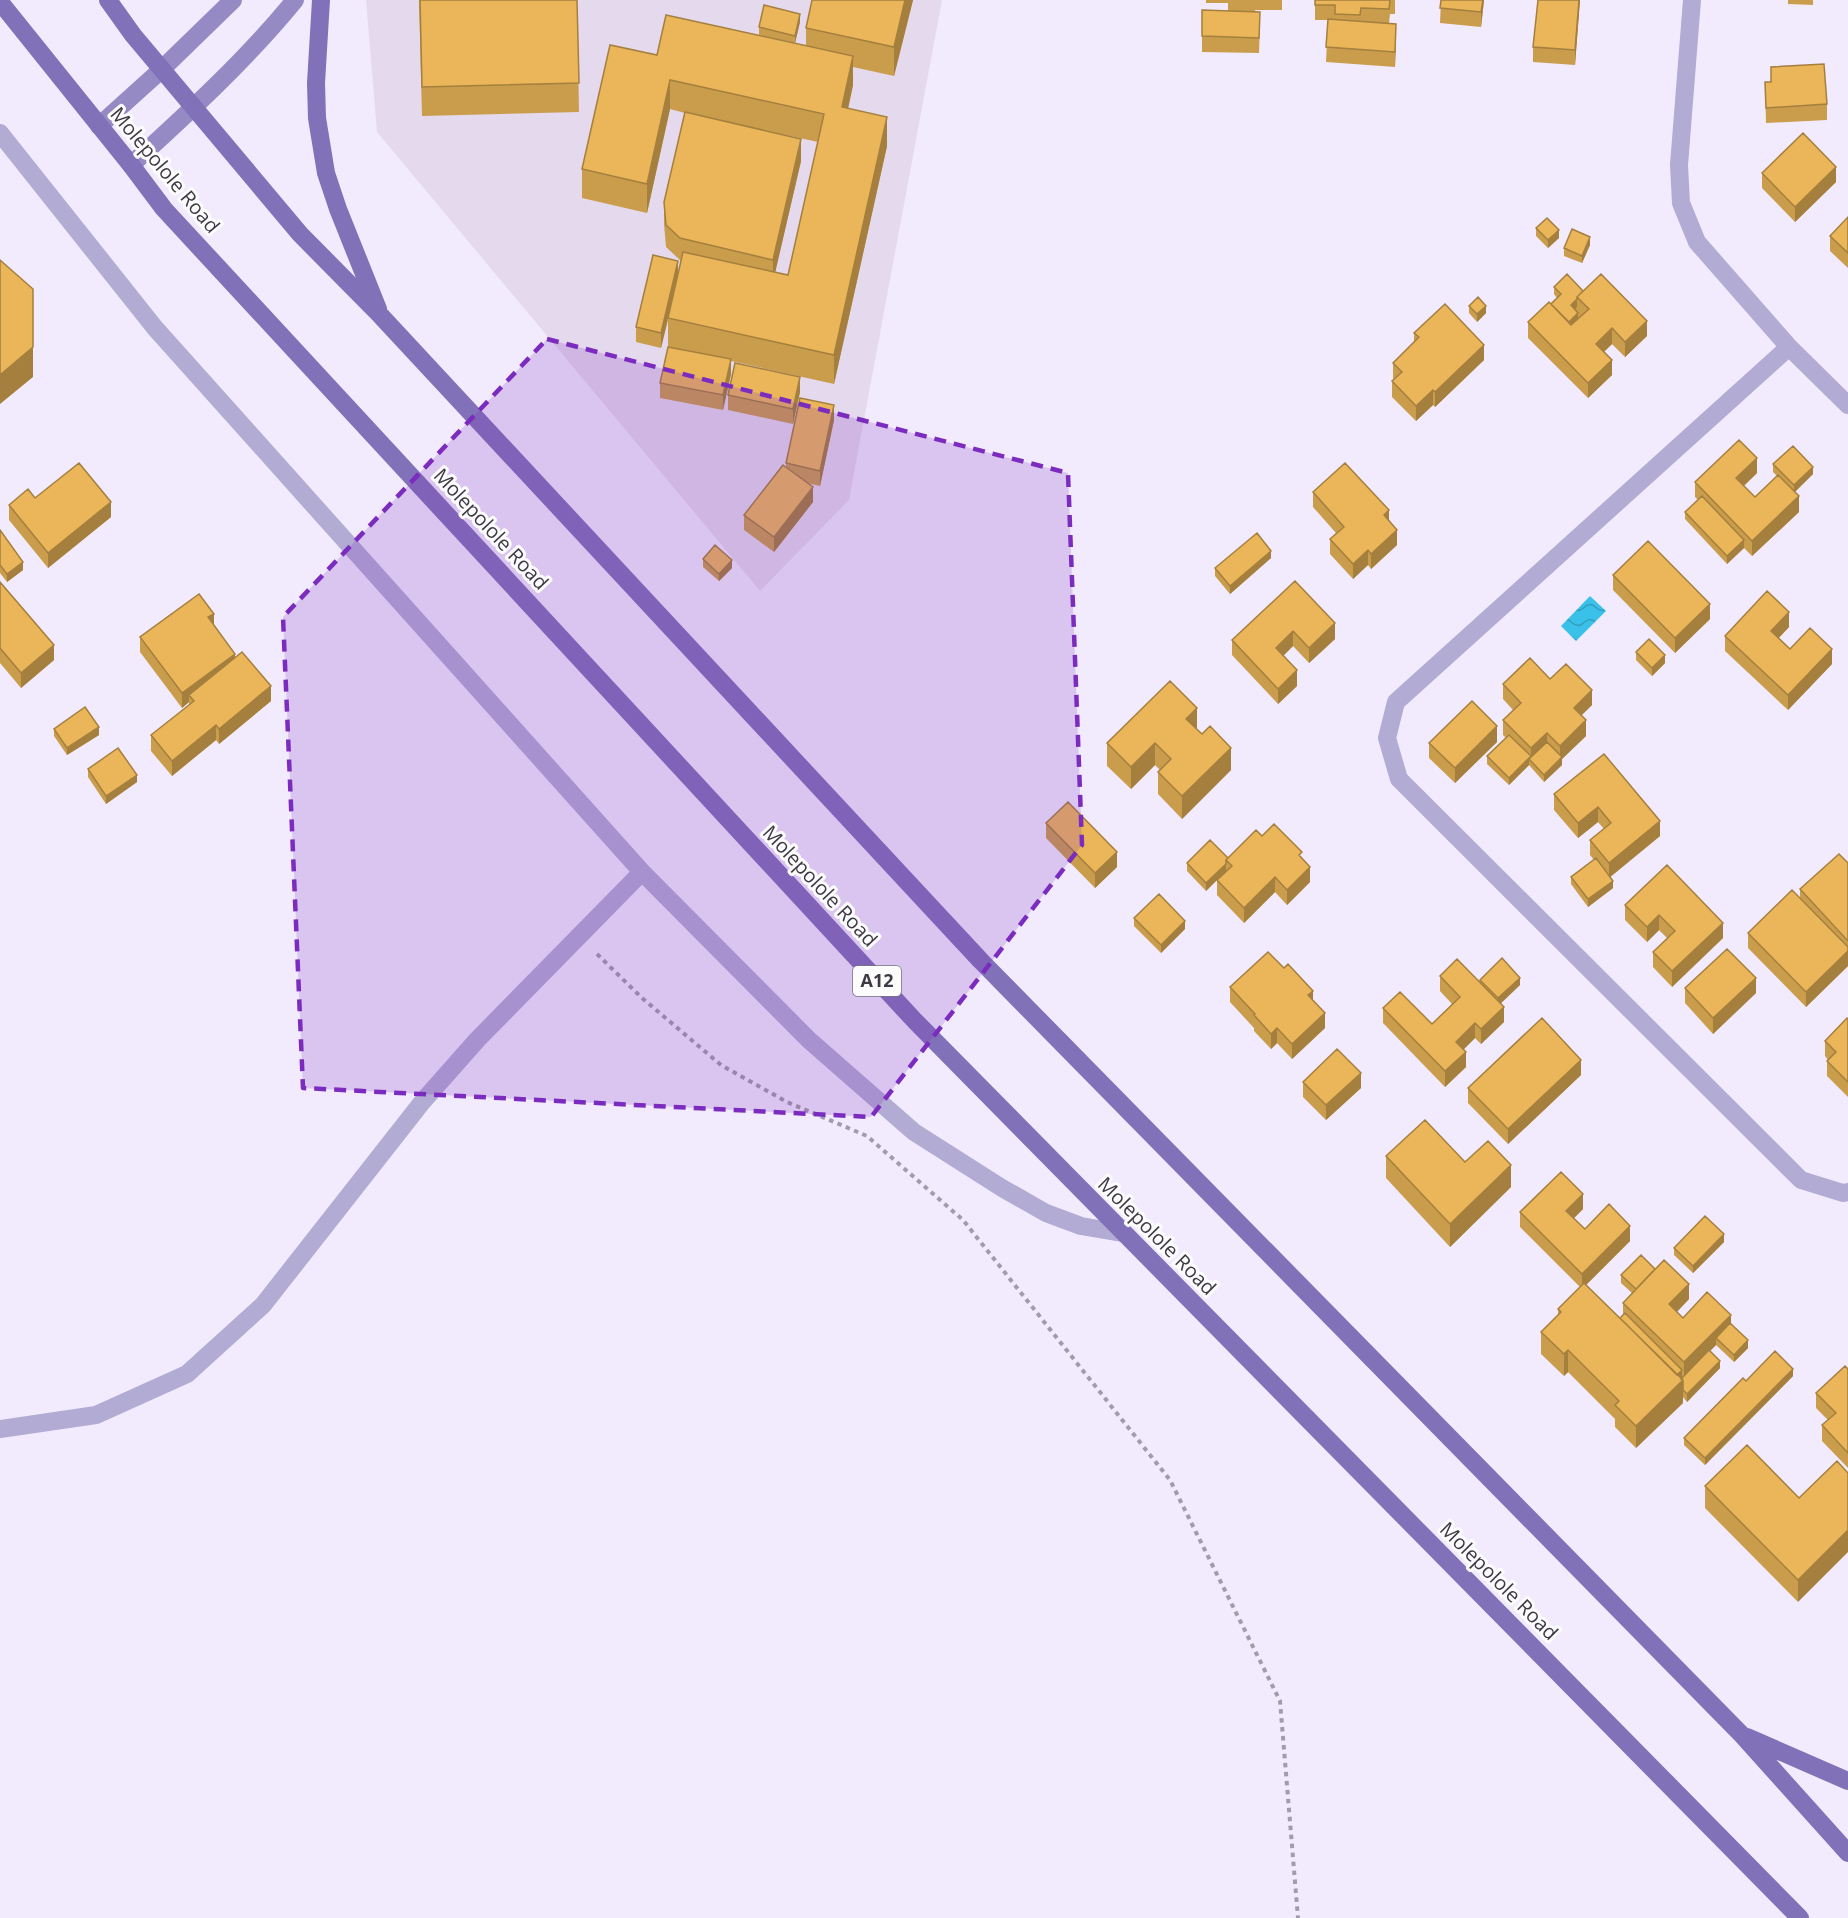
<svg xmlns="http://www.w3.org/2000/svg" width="1848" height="1918" font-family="'Open Sans',sans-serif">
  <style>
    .education { fill: #e5d9ed }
    .water { fill: url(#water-waves) }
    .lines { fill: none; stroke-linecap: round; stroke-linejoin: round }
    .path { stroke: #a19baa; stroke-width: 4; stroke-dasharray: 4.5 4.5; stroke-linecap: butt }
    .street { stroke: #b2abd3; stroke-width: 18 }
    .secondary { stroke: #958ac4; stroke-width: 18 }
    .primary { stroke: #8171b8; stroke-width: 18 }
    .wall { fill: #ca9d4d; fill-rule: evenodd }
    .shaded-wall { fill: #a47f3e }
    .building { fill: #ebb659; stroke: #a47f3e; stroke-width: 1.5 }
    .marked { fill: #7b2cbf; fill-opacity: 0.2; stroke: #7b2cbf; stroke-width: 4.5; stroke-dasharray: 12 8; stroke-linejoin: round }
    .labels { text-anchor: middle; stroke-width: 6; stroke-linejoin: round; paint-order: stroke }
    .shield { fill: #fcfcfc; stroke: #77747c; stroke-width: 1.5 }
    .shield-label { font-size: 18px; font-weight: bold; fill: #3e3945 }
    .street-label { font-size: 20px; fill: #3e3945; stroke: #fcfcfc }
  </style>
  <defs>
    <pattern id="water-waves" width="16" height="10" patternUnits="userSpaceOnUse" patternTransform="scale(1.5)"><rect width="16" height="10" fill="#3ac1ea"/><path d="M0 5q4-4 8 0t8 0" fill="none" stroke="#329ebf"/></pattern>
  </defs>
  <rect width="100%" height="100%" fill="#f2ebfd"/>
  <path class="education" d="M366 0H942L849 500 760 591 377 132Z"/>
  <path class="water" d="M1590 596 1606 611 1576 641 1561 626Z"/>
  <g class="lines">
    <path class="path" d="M597 954 642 998 721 1065 787 1102 867 1136 963 1220 1170 1480 1280 1701 1298 1918"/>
    <path class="street" d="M1692 0 1679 165 1681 203 1697 242 1789 347 1848 405
      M0 133 155 328 642 872 809 1040 914 1132 1002 1188 1046 1213 1081 1226 1122 1233
      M1789 347 1396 702 1387 738 1399 779 1801 1180 1843 1193 1848 1192
      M0 1429 96 1415 187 1374 263 1305 423 1101 477 1040 642 872"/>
    <path class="secondary" d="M99 126 161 70 233 0
      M131 165C188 113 246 60 295 0"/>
    <path class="primary" d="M108 0 133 35 300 234 381 316 981 961 1742 1735 1848 1853
      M321 0 316 83 317 118 326 173 338 209 378 309
      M0 2 131 165 164 209 915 1021 1800 1918
      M1747 1737 1848 1781"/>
  </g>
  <path class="wall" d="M419 0H577L579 112 422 116Z
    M812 0H913L894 76 853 67V85L848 109 887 146 834 384 731 361V374L723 410 660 398V383L668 347V318L670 312 661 348 636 342V327L678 274 681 261 666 247 664 224V202L685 113 670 109 647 213 582 198V169L657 55 806 46V28ZM781 134 818 142 788 275 775 272 801 161Z
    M1206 0H1282V10H1255L1260 27 1259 53 1202 52V10L1228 11V3H1206Z
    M1315 0H1395V14H1390L1389 23 1396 39 1395 67 1326 62 1328 20H1315Z
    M1441 0H1484L1481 27 1440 23Z
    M1538 0H1580L1575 65 1533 62V47Z
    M1788 0H1813V5L1788 4Z
    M800 22 795 43 759 35V27Z
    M1771 67 1827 104V120L1766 123 1765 82H1771Z
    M1762 173 1836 182 1795 222 1762 188Z
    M1848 217V268L1830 251V236Z
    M1536 228 1559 238 1548 248 1536 236Z
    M1590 245 1582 263 1564 256V248Z
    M1554 287 1583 291 1647 336 1625 357 1612 344 1604 352 1612 375 1588 398 1528 338V322L1557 298 1554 294Z
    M1469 306 1486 313 1477 322 1469 313Z
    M1414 333 1484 360 1435 407 1433 405 1416 421 1392 397V381L1394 379 1393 378V363L1414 342Z
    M800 392 793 424 728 410V395Z
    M834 420 820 486 807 483 813 502 774 552 744 530V515L786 467V463Z
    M1773 464 1813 474 1794 492 1799 512 1752 556 1744 548 1727 564 1685 519V512L1698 500 1695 497V482L1757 473 1744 486 1755 497 1777 476 1773 472Z
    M1313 492 1389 521 1397 545 1371 569 1368 565 1353 579 1330 554V539L1336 533 1313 507Z
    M35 498 111 517 48 568 9 520V505Z
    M0 530 23 570 7 582 0 573Z
    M1271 558 1230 594 1215 576V568Z
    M703 559 732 568 719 581 703 567Z
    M1613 575 1710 619 1675 653 1613 590Z
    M1295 581 1335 639 1309 663 1293 646 1283 656 1297 686 1278 704 1232 655V640Z
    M0 582 54 660 21 688 0 663Z
    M214 625 235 658 271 701 219 744 216 740 172 776 151 751V735L189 705V702L182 708 140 652V637Z
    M1789 627 1778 639 1790 649 1832 664 1788 710 1725 651V636Z
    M1636 652 1665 663 1652 676 1636 660Z
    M1550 679 1592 705 1581 715 1586 736 1562 759V765L1544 782 1529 765 1509 785 1487 764V756L1506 738 1503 735V720L1513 710 1503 699V684Z
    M54 729 99 735 67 755 54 736Z
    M1197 730 1231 770 1182 819 1158 794V772L1160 770 1155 765 1131 789 1107 766V743Z
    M1497 742 1455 783 1429 758V743Z
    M1604 754 1660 836 1610 877 1613 888 1588 907 1571 884V877L1594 860 1590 855V840L1604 829 1598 822 1578 838 1554 810V794Z
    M88 769 137 782 106 804 88 777Z
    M1046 823 1117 867 1095 888 1046 838Z
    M1262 836 1302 858 1310 882 1287 905 1275 892 1244 923 1217 895V880L1226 871 1206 891 1187 871V863L1228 858Z
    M1848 863V966L1806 1007 1748 948V933L1800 899V889Z
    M1667 865 1723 938 1672 987 1653 967V952L1667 938 1659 930 1647 942 1625 920V905Z
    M1134 918 1185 929 1161 953 1134 926Z
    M1440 976 1480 983V980L1520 985 1500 1004 1504 1022 1481 1044 1475 1038 1464 1049 1466 1067 1445 1087 1383 1023V1008L1432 1024 1452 1004 1440 991Z
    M1230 987 1313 1000 1325 1028 1292 1059 1277 1043 1271 1049 1254 1031V1028L1230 1002Z
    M1685 988 1756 993 1713 1034 1685 1003Z
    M1848 1019V1097L1827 1076V1061L1828 1060 1825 1056V1041Z
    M1581 1075 1508 1144 1468 1103V1088Z
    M1303 1082 1361 1088 1326 1120 1303 1097Z
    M1386 1156 1465 1162 1511 1187 1450 1247 1386 1178Z
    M1583 1209 1574 1218 1585 1229 1630 1241 1586 1285 1620 1318 1623 1316V1303L1632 1293 1621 1283V1275L1655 1269 1689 1299 1677 1312 1683 1318 1731 1323 1748 1348 1734 1362 1716 1345 1710 1351 1720 1368 1687 1402 1683 1397V1403L1636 1448 1615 1427V1419L1568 1372 1564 1376 1541 1354V1332L1558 1315V1309L1580 1287 1520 1227V1212Z
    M1724 1242 1693 1273 1674 1255V1248Z
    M1848 1369V1468L1822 1441V1425L1828 1420 1816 1408V1393Z
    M1793 1376 1705 1465 1684 1445V1438L1746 1381Z
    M1705 1486 1799 1498 1798 1602 1705 1508Z"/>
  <path class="shaded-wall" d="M905 0H913L894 76V47Z
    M1483 0H1484L1481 27V12Z
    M1579 0H1580L1575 65V50Z
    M800 14V22L795 43V36Z
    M1396 24V39L1395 67V52Z
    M853 56V85L842 136V107Z
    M670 80V109L647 213V184Z
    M887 117V146L834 384V355Z
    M801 139V161L773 282V260Z
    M1836 167V182L1795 222V207Z
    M1559 230V238L1548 248V240Z
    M1590 237V245L1582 263V256Z
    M678 261V276L661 348V333Z
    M1577 299V307L1571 313V305Z
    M1486 306V313L1477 322V314Z
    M1578 313V321L1569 330V322Z
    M1647 321V336L1625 357V342Z
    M1612 328V344L1596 359V344Z
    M1484 345V360L1435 407V392Z
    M33 347V377L0 404V375Z
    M731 359V374L723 410V395Z
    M1612 360V375L1588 398V383Z
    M800 377V392L793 424V409Z
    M1433 390V405L1416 421V406Z
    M834 405V420L820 486V471Z
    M1757 458V473L1736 493V478Z
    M1813 467V474L1794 493V485Z
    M813 487V502L774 552V537Z
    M1799 496V512L1752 556V541Z
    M111 502V517L48 568V553Z
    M1389 510V525L1384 515Z
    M1397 530V545L1371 569V554Z
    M1744 540V548L1727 564V556Z
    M1368 550V565L1353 579V564Z
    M1271 551V558L1230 594V586Z
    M732 560V568L719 581V574Z
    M23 562V570L7 582V574Z
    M1710 604V619L1675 653V638Z
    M1789 612V627L1771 646V631Z
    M214 614V629L208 617Z
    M1335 623V639L1309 663V648Z
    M1293 631V646L1276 663V648Z
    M54 645V660L21 688V673Z
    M1832 649V664L1788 710V695Z
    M235 654V669L189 695V702L182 708V693Z
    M1665 655V663L1652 676V668Z
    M1297 670V686L1278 704V689Z
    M271 686V701L219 744V729Z
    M1592 690V705L1574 723V708Z
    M1197 708V730L1186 719Z
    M1586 720V736L1562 759V765L1544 782V775L1560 760V746Z
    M216 725V740L172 776V761Z
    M1497 726V742L1455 783V768Z
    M99 727V735L67 755V748Z
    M1547 733V748L1531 761V748Z
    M1155 743V765L1131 789V767Z
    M1231 748V770L1182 819V796Z
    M1531 756 1529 759V765L1509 785V778Z
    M137 775V782L106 804V796Z
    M1598 807V822L1578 838V823Z
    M1660 821V836L1609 878V863Z
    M1117 852V867L1095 888V873Z
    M1226 864V871L1206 891V883Z
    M1310 867V882L1287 905V890Z
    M1275 877V892L1244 923V908Z
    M1613 881V888L1588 907V899Z
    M1659 915V930L1647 942V927Z
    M1185 921V929L1161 953V945Z
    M1723 923V938L1672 987V971Z
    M1848 951V966L1806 1007V992Z
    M1520 978V985L1498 1006V998Z
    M1756 978V993L1713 1034V1018Z
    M1313 991V1006L1308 995Z
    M1504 1007V1022L1481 1044V1029Z
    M1325 1013V1028L1292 1059V1044Z
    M1475 1023V1038L1456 1057V1042Z
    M1277 1028V1043L1271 1049V1034Z
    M1466 1052V1067L1445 1087V1071Z
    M1581 1060V1075L1508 1144V1129Z
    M1361 1073V1088L1326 1120V1105Z
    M1511 1165V1187L1450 1247V1224Z
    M1583 1194V1209L1566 1226V1211Z
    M1630 1226V1241L1582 1289V1274Z
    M1724 1234V1242L1693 1273V1266Z
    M1689 1284V1299L1669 1320V1304Z
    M1731 1315V1330L1716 1338V1345L1684 1377V1362Z
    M1748 1340V1348L1734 1362V1355Z
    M1568 1350V1372L1564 1376V1354Z
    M1720 1361V1368L1687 1402V1394Z
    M1793 1369V1376L1705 1465V1458Z
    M1682 1370V1377L1669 1390V1382Z
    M1683 1380V1403L1636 1448V1426Z
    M1848 1530V1552L1798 1602V1580Z"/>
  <path class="building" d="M420 0H577L579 83 422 87Z
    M812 0H905L894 47 806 28Z
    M1315 0H1390L1389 9 1361 8 1360 15 1335 14V5H1315Z
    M1441 0H1483L1481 12 1440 8Z
    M1538 0H1579L1575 50 1533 47Z
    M764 5 800 14 795 36 759 27Z
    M1202 10 1260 12 1259 38 1202 36Z
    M666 15 853 56 842 107 887 117 834 355 668 318 683 252 788 275 824 114 670 80 647 184 582 169 610 45 657 55Z
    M1328 19 1396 24 1395 52 1326 47Z
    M1824 64 1827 104 1766 108 1765 82H1771V67Z
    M685 112 801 139 773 260 680 238 666 225 664 202Z
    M1803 133 1836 167 1795 207 1762 173Z
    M1848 217V253L1830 236Z
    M1547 218 1559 230 1548 240 1536 228Z
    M1572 229 1590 237 1582 256 1564 248Z
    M653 255 678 261 661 333 636 327Z
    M0 260 33 289V347L0 375Z
    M1567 274 1583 291 1577 297V299L1571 305 1578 313 1569 322 1551 304 1561 294 1554 287Z
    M1601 274 1647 321 1625 342 1612 328 1596 344 1612 360 1588 383 1528 322 1549 302 1571 325 1589 309 1577 297Z
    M1478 297 1486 306 1477 314 1469 306Z
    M1445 304 1484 345 1435 392 1433 390 1416 406 1392 381 1402 372 1393 363 1419 337 1414 333Z
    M668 347 731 359 723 395 660 383Z
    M735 363 800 377 793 409 728 395Z
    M800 398 834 405 820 471 786 463Z
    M1739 440 1757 458 1736 478 1755 497 1778 475 1799 496 1752 541 1695 482Z
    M1793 446 1813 467 1794 485 1773 464Z
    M79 463 111 502 48 553 9 505 28 489 35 498Z
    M1345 463 1389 510 1384 515 1397 530 1371 554 1368 550 1353 564 1330 539 1344 527 1313 492Z
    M783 465 813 487 774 537 744 515Z
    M1702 496 1744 540 1727 556 1685 512Z
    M0 530 23 562 7 574 0 565Z
    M1257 533 1271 551 1230 586 1215 568Z
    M1648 541 1710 604 1675 638 1613 575Z
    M715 545 732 560 719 574 703 559Z
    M1295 581 1335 623 1309 648 1293 631 1276 648 1297 670 1278 689 1232 640Z
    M0 582 54 645 21 673 0 648Z
    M1767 591 1789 612 1771 631 1790 649 1810 628 1832 649 1788 695 1725 636Z
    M199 594 214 614 208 617 235 654 182 693 140 637Z
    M1649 639 1665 655 1652 668 1636 652Z
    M242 652 271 686 219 729 216 725 172 761 151 735 194 701 189 695Z
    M1530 658 1550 679 1566 664 1592 690 1574 708 1586 720 1560 746 1547 733 1531 748 1503 720 1521 703 1503 684Z
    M1170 681 1197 708 1186 719 1202 734 1210 726 1231 748 1182 796 1158 772 1171 759 1155 743 1131 767 1107 743Z
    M1472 701 1497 726 1455 768 1429 743Z
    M85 707 99 727 67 748 54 729Z
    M1509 735 1531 756 1509 778 1487 756Z
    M1547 742 1562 757 1544 775 1529 759Z
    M118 748 137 775 106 796 88 769Z
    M1604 754 1660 821 1609 863 1590 840 1611 823 1598 807 1578 823 1554 794Z
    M1068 802 1117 852 1095 873 1046 823Z
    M1274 824 1302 852 1299 855 1310 867 1287 890 1275 877 1244 908 1217 880 1232 866 1226 860 1256 830 1262 836Z
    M1210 840 1228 858 1226 860V864L1206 883 1187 863Z
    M1839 854 1848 863V941L1800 889Z
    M1596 858 1613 881 1588 899 1571 877Z
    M1667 865 1723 923 1672 971 1653 952 1675 931 1659 915 1647 927 1625 905Z
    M1792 890 1848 947V951L1806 992 1748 933Z
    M1159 894 1185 921 1161 945 1134 918Z
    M1727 949 1756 978 1713 1018 1685 988Z
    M1268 952 1284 968 1288 964 1313 991 1308 995 1325 1013 1292 1044 1277 1028 1271 1034 1254 1015 1255 1014 1230 987Z
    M1502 958 1520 978 1498 998 1480 980Z
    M1457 959 1504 1007 1481 1029 1475 1023 1456 1042 1466 1052 1445 1071 1383 1008 1400 992 1432 1024 1460 997 1440 976Z
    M1542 1018 1581 1060 1508 1129 1468 1088Z
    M1847 1018 1848 1019V1082L1827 1061 1836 1052 1825 1041Z
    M1337 1049 1361 1073 1326 1105 1303 1082Z
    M1425 1120 1465 1162 1488 1141 1511 1165 1450 1224 1386 1156Z
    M1561 1172 1583 1194 1566 1211 1585 1229 1609 1204 1630 1226 1582 1274 1520 1212Z
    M1705 1216 1724 1234 1693 1266 1674 1248Z
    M1641 1255 1655 1269 1636 1289 1621 1275Z
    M1664 1260 1689 1284 1669 1304 1683 1318 1707 1292 1731 1315 1684 1362 1623 1303Z
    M1584 1283 1683 1380 1636 1426 1615 1405 1619 1401 1568 1350 1564 1354 1541 1332 1561 1312 1558 1309Z
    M1625 1313 1682 1370 1677 1375 1620 1318Z
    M1730 1323 1748 1340 1734 1355 1716 1338Z
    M1709 1350 1720 1361 1687 1394 1683 1390V1380L1681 1379Z
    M1775 1351 1793 1369 1705 1458 1684 1438 1743 1378 1746 1381Z
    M1845 1366 1848 1369V1453L1822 1425 1836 1413 1816 1393Z
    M1747 1445 1799 1498 1837 1461 1848 1473V1530L1798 1580 1705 1486Z"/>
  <path class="marked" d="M547 339 1068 473 1082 845 871 1117 303 1088 283 617Z"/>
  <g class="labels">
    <rect class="shield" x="853" y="966" width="48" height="30" rx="4.5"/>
    <g class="shield-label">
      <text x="877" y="987">A12</text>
    </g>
    <g class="street-label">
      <text transform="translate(165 170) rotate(50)" y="7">Molepolole Road</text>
      <text transform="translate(491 529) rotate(47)" y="7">Molepolole Road</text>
      <text transform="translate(820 886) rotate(47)" y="7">Molepolole Road</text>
      <text transform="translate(1157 1236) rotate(45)" y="7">Molepolole Road</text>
      <text transform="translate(1499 1581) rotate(45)" y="7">Molepolole Road</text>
    </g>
  </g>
</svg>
